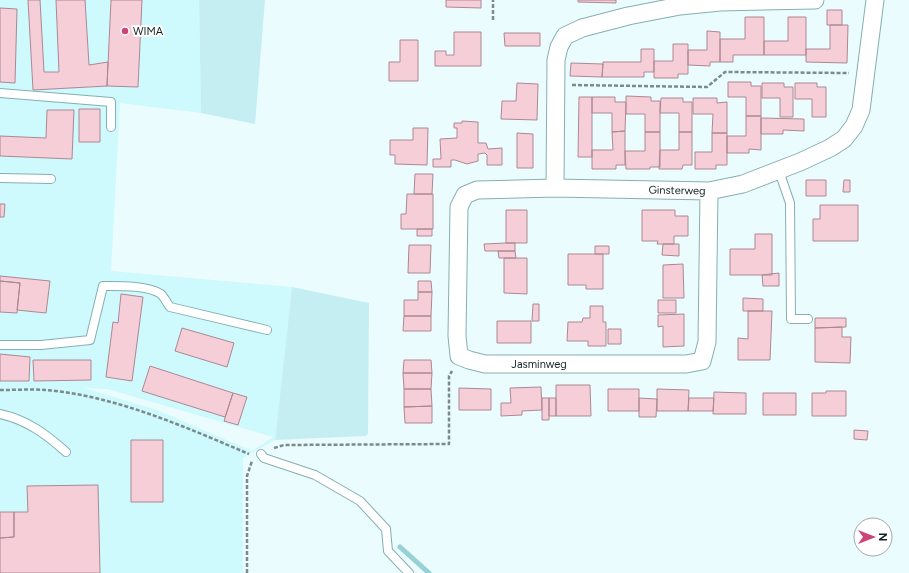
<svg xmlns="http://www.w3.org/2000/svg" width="909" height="573" font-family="Figtree,sans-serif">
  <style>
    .built { fill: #cef9fd; fill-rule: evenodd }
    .green { fill: #c5eef2 }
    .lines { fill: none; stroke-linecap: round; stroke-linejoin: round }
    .stream { stroke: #97d1d6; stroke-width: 5 }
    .building { fill: #f5ced8; stroke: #ac8892 }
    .lane-casing { stroke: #85afb3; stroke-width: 10 }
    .street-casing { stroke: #85afb3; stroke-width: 19 }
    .path { stroke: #7b8b8d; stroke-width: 2.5; stroke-dasharray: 4 2; stroke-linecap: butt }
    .lane { stroke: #fff; stroke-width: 8 }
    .street { stroke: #fff; stroke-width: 17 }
    .poi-dot { fill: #ce4377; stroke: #fff; stroke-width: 1.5 }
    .labels { text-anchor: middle; stroke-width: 4; stroke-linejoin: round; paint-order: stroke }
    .poi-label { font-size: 11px; fill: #132325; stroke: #fff; text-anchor: start }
    .street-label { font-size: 11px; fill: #132325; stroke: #fff }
  </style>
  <rect width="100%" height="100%" fill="#ebfcfe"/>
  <path class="built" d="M0 0H199L201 113 120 103 111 271 292 287 275 440 243 458V573H0ZM84 388 107 389 273 437 252 451 157 410Z"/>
  <path class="green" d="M199 0H265L255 124 201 113Z
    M292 287 369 303 368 434 366 436 275 440Z"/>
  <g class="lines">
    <path class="stream" d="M400 547 429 573"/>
  </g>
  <path class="building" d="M28 0H40L44 72H59L56 0H85L89 65 108 62 107 86 33 90Z
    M111 0H142L138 87 107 86Z
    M446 0H481V8L446 7Z
    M578 0H616V3L578 2Z
    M0 8 17 9 15 83 0 82Z
    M827 10H842V25H827Z
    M745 17H764V55H733V62H720V39H745Z
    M788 17H806V55H764V41H788Z
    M830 25H848L847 63 806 62V49H830Z
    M707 31 720 32V62H710V66L688 65V50H707Z
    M454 32H481V66H435V51H446V55H454Z
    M504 33H540V46H505Z
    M400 40H418V81H389V62H400Z
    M673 44H688V74H678V78H654V61H673Z
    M641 49H654V72H644V77H602L603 62H641Z
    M571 63 603 64 602 77 570 76Z
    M728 82H751V86H761V116H746V97H728Z
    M517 83 538 84 537 120 501 119 502 101H516Z
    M762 83H784V87H793V117H780V98H762Z
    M795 83H817V87H826V117H812V99H795Z
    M626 96 651 97V101H660V132H645V114H626Z
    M579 97H592V157H578Z
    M592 97H615V102H626L625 131 612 132V113H592Z
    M661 98H683V102H692V132H679V113H660Z
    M693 98H717V103L727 102V133H712L713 114H693Z
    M79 109H100V142H79Z
    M47 110H74L72 159 0 156V136L46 138Z
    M746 116H761V150L749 149V153H727V136H746Z
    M761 118 804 119V131L783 130V134H761Z
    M462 121 478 122V143H486L488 149 502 148V165H487V155L485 153 478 154V161L467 164 455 160H451V167H433V159H441L440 139 457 138V128H454V123H462Z
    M413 128H428L427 165 395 164V155H390V140H413Z
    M625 131V165H616V169H592V150H613L612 132Z
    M645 132H660V167H650V169H626L625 151H645Z
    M679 132H692V165H683L682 169H659L660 150H679Z
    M517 133 533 134V168H517Z
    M712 133H727V165H716V169H695V152H712Z
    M415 174H433L432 194H414Z
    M806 180H826V196H806Z
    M844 180H850V192H843Z
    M407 194H433V229H401V214H406Z
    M0 204H5L4 217H0Z
    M820 205H858V241H813V219H820Z
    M506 210H527V243H506Z
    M642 210H675V216H688V236H674V244H657L658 241H642Z
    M417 229H432V236H417Z
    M755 234H772V275H730V249H755Z
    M506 243H515V251H485L484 244Z
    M663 244H679V256L662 255Z
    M409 245H431L430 273H408Z
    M595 246H609V254H595Z
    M498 251H515L516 258H499Z
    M568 254H603V289H586V285H568Z
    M504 258H527V294L504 293Z
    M683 264 684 298H663V265Z
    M779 273V286H763L762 275Z
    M0 276 50 281 46 313 17 310 20 283 0 281Z
    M0 281 20 283 17 313 0 312Z
    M418 281H431L432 292H418Z
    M418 292H432L431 316H404V300H418Z
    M121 294 143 297 132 381 106 377 113 322 118 323Z
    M743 298 763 299V311H743Z
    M658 300H676V313H658Z
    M533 304H539V321H532Z
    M590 306H603V322H606V346H588V341H567L568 322H582L583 318H590Z
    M748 311H772L770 360H738V338L748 339Z
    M684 314V346L663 347V326L658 327V315Z
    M404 316H431V331H403Z
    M815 318H846V327L815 328Z
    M497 321H531V343H497Z
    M842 327V337H851L850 363 815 362V328Z
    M182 328 234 343 227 367 175 351Z
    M608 329H621V344H608Z
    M0 354 30 357 29 381H0Z
    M33 360H91V380L34 381Z
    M404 360H431L432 373H403Z
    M150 366 233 393 225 417 142 391Z
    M403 373H432L431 389H404Z
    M556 385H590L591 416H556Z
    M541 387 542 410 522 411V415L501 416V403H511L510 388Z
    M459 388 491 389V410H459Z
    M404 389H431L432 406 404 407Z
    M608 389H639V411H608Z
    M657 389 689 390 688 411H657Z
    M826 391H846V416H812V393H826Z
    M714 392 746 393V414H713Z
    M233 393 247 397 238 425 224 421Z
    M763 393H796V415H763Z
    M542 398H549V420H542Z
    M549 398H556V416H549Z
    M639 398 657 399 656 417H639Z
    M689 398H714L713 411H688Z
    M432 406V423H405L404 407Z
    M854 430 868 431 867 440 854 439Z
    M131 440H163V502H131Z
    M98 485 100 573H0V538L14 537V512H28L27 486Z
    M0 512H14V537L0 538Z"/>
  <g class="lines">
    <defs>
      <path id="lane" d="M0 93 111 102V127
        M779 171 790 203 791 319H808
        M0 178 51 179
        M0 345H41L90 340 103 286C118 286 148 285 161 294 164 297 167 303 170 307L267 330
        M0 414C27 420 46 434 66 452
        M261 454 264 458 315 475 360 501 386 529 388 551 409 573"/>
      <path id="street" d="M555 188 556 60 559 47 565 36 582 28 628 16 680 6 720 2 815 0
        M709 191 707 342 702 361 686 364H485L469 360 459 356 457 336 459 207 465 195 477 190 555 188 709 191 743 184 800 162 830 148 844 139 854 126 861 110 875 0"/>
    </defs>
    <use href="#lane" class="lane-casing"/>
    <use href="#street" class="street-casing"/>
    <path class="path" d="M493 20V0
      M572 85 707 87 725 72 849 73
      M0 390C15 390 31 389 46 390 116 396 185 427 249 454
      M274 448 284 445 449 444V376L452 371
      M247 573V476L252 461"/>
    <use href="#lane" class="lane"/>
    <use href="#street" class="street"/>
  </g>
  <circle class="poi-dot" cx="125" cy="31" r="4"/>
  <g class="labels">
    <g class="poi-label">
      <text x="133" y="35">WIMA</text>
    </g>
    <g class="street-label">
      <text transform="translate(677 190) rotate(1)" y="4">Ginsterweg</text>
      <text x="539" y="368">Jasminweg</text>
    </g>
  </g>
  <g transform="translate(873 537) rotate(90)"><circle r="19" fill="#ffffff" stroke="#a1a7a8"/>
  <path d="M0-3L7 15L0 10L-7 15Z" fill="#ce4377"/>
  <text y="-6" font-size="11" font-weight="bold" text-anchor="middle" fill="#132325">N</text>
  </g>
</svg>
